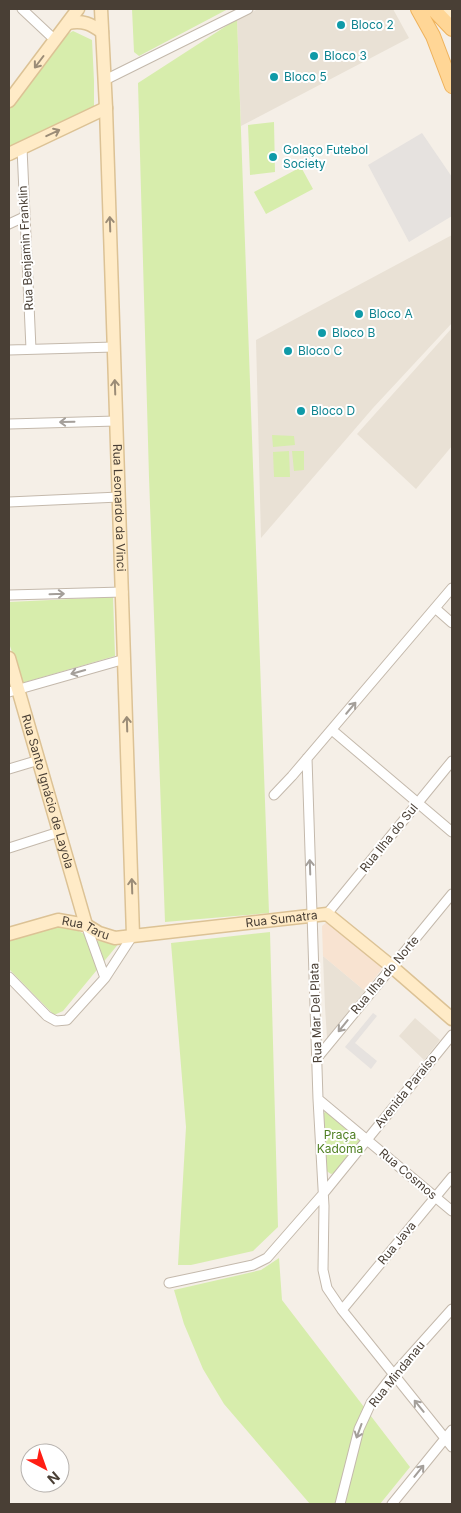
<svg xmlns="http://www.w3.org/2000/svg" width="461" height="1513" font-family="Inter,sans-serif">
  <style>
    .residential { fill: #e9e1d5 }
    .commercial { fill: #f8e3d1 }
    .green { fill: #d7edac }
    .parking { fill: #e6e2df }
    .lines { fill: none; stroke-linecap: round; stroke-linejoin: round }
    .street-casing { stroke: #c4b9ac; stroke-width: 11 }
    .secondary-casing { stroke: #dcc295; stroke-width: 15 }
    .primary-casing { stroke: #eeb25c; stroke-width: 16 }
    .street { stroke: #fff; stroke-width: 9 }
    .secondary { stroke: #ffebc7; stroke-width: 12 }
    .primary { stroke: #ffd696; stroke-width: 14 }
    .oneway { stroke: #9b8c77 }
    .oneway2 { stroke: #a49f9a }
    .culture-dot { fill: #0f9aa8; stroke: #fff; stroke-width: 2 }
    .labels { text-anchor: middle; stroke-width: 4; stroke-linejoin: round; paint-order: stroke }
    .culture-label { font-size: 12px; fill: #0d838f; stroke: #fff; text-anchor: start }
    .street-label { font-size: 12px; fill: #493f35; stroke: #fff }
    .park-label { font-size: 12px; fill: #508023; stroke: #fff }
  </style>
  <rect width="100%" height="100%" fill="#f5efe7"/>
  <path class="residential" d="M258 9H393L409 38 241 126 237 19Z
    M452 235V323L373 408 261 538 256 340Z
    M452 328V446L416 489 357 434Z
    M323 956 365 991 327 1038 325 1007Z
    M415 1018 440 1040 424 1060 399 1036Z"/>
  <path class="commercial" d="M327 922 381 966V970L365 991 323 956 322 926Z"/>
  <path class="green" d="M132 9H228L139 56 134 52Z
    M237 19 269 913 165 922 149 477 138 83Z
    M73 31 92 40 94 81V111L9 151V108L66 35Z
    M274 122 275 172 250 175 248 125Z
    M301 167 313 189 266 214 254 192Z
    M272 435 294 436 295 445 273 447Z
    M289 451 290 477H274L273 452Z
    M292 451H304V470L294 471Z
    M113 597 115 656 22 683 9 643V602Z
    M58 924 77 930 97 941 120 942 63 1011 54 1015 9 969V938Z
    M270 932 278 1227 253 1251 191 1265H178L186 1127 171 943Z
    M326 1111 362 1140 334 1173 331 1174 325 1170 324 1113Z
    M279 1258 282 1300 410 1467 380 1504H310L224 1404 203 1369 184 1324 174 1290 261 1270Z"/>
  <path class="parking" d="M422 133 452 177V216L409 242 368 165Z
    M373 1013 377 1016 355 1043 377 1061 371 1069 345 1047Z"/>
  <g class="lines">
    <defs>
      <path id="street" d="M22 9 55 40
        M105 80 248 9
        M22 148 31 349
        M9 224 24 217
        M9 350 114 347
        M9 424 116 421
        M9 502 119 497
        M9 595 123 592
        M435 608 452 623
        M9 692 125 659
        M332 730 452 832
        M307 758 318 1099 324 1206 323 1270 327 1288 342 1310 452 1447
        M9 769 39 760
        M274 795 292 776 452 588
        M9 848 59 832
        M327 914 452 761
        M9 977 47 1016 56 1021 67 1020 105 978 86 925
        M105 978 133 935
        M318 1057 452 894
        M318 1099 452 1211
        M169 1283 253 1265 267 1258 323 1194 452 1035
        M342 1310 452 1177
        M340 1504 359 1429 371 1403 393 1375 452 1309
        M392 1504 452 1430"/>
      <g id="secondary">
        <path id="s1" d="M101 9 106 108 133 935"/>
        <path d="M446 9 452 21"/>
        <path d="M68 23C83 20 91 24 102 32"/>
        <path d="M9 101 78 9"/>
        <path d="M9 154 106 108"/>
        <path id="s2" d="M9 658 86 925"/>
        <path id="s3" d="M9 934 58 920 86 925 99 933 115 938 327 914 391 966 452 1019"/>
      </g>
      <path id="primary" d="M418 9 433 36 452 86
        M433 9 452 29"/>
    </defs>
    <use href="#street" class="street-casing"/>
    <use href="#secondary" class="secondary-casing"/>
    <use href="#primary" class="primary-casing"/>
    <use href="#street" class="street"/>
    <use href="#secondary" class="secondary"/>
    <use href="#primary" class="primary"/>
  </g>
  <defs><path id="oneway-shaft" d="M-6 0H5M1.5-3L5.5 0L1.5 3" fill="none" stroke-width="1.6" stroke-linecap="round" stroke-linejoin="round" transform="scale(1.25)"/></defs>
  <g class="oneway">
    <use href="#oneway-shaft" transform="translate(39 62) rotate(127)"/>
    <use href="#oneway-shaft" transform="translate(53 133) rotate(-25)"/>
    <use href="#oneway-shaft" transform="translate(110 224) rotate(-92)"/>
    <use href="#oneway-shaft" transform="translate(115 387) rotate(-92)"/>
    <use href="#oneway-shaft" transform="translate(127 724) rotate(-92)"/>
    <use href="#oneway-shaft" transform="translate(132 886) rotate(-92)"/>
  </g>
  <g class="oneway2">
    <use href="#oneway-shaft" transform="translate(67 422) rotate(179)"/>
    <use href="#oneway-shaft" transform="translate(57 594) rotate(-2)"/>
    <use href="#oneway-shaft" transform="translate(78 672) rotate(164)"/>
    <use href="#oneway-shaft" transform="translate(351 708) rotate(-50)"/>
    <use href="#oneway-shaft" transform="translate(310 867) rotate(-92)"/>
    <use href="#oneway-shaft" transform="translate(343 1026) rotate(129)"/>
    <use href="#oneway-shaft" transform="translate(419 1406) rotate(-129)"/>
    <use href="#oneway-shaft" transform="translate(359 1431) rotate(110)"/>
    <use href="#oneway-shaft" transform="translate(419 1471) rotate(-51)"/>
  </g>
  <g class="culture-dot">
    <circle cx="341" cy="25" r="5"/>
    <circle cx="314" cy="56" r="5"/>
    <circle cx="274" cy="77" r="5"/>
    <circle cx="273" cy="157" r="5"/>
    <circle cx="359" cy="314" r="5"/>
    <circle cx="322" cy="333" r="5"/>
    <circle cx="288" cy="351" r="5"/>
    <circle cx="301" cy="411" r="5"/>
  </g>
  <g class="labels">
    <g class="culture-label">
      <text x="351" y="29">Bloco 2</text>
      <text x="324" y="60">Bloco 3</text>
      <text x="284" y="81">Bloco 5</text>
      <text x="283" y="154">Golaço Futebol<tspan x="283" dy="14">Society</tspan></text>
      <text x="369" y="318">Bloco A</text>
      <text x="332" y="337">Bloco B</text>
      <text x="298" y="355">Bloco C</text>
      <text x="311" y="415">Bloco D</text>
    </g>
    <g class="street-label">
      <text transform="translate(26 248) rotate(-93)" y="4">Rua Benjamin Franklin</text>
      <text dy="4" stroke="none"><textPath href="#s1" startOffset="499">Rua Leonardo da Vinci</textPath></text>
      <text dy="4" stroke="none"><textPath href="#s2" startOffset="139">Rua Santo Ignácio de Layola</textPath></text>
      <text transform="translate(389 838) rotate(-51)" y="4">Rua Ilha do Sul</text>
      <text dy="4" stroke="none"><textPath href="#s3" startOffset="279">Rua Sumatra</textPath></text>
      <text dy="4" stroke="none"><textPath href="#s3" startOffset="80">Rua Taru</textPath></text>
      <text transform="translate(385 975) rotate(-50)" y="4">Rua Ilha do Norte</text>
      <text transform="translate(316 1013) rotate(-92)" y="4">Rua Mar Del Plata</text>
      <text transform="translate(406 1091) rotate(-51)" y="4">Avenida Paraíso</text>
      <text transform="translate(408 1174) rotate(40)" y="4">Rua Cosmos</text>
      <text transform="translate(397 1243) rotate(-50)" y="4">Rua Java</text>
      <text transform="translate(397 1374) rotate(-51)" y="4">Rua Mindanau</text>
    </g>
    <g class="park-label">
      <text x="340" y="1139">Praça<tspan x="340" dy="14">Kadoma</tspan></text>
    </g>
  </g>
  <rect width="461" height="1513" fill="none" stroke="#493f35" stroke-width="20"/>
  <g transform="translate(45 1468) rotate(139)"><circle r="24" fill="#ffffff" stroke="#b6b2ae"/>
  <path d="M0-4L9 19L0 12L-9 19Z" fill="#ff1e14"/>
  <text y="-8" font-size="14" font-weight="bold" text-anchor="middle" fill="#493f35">N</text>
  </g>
</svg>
